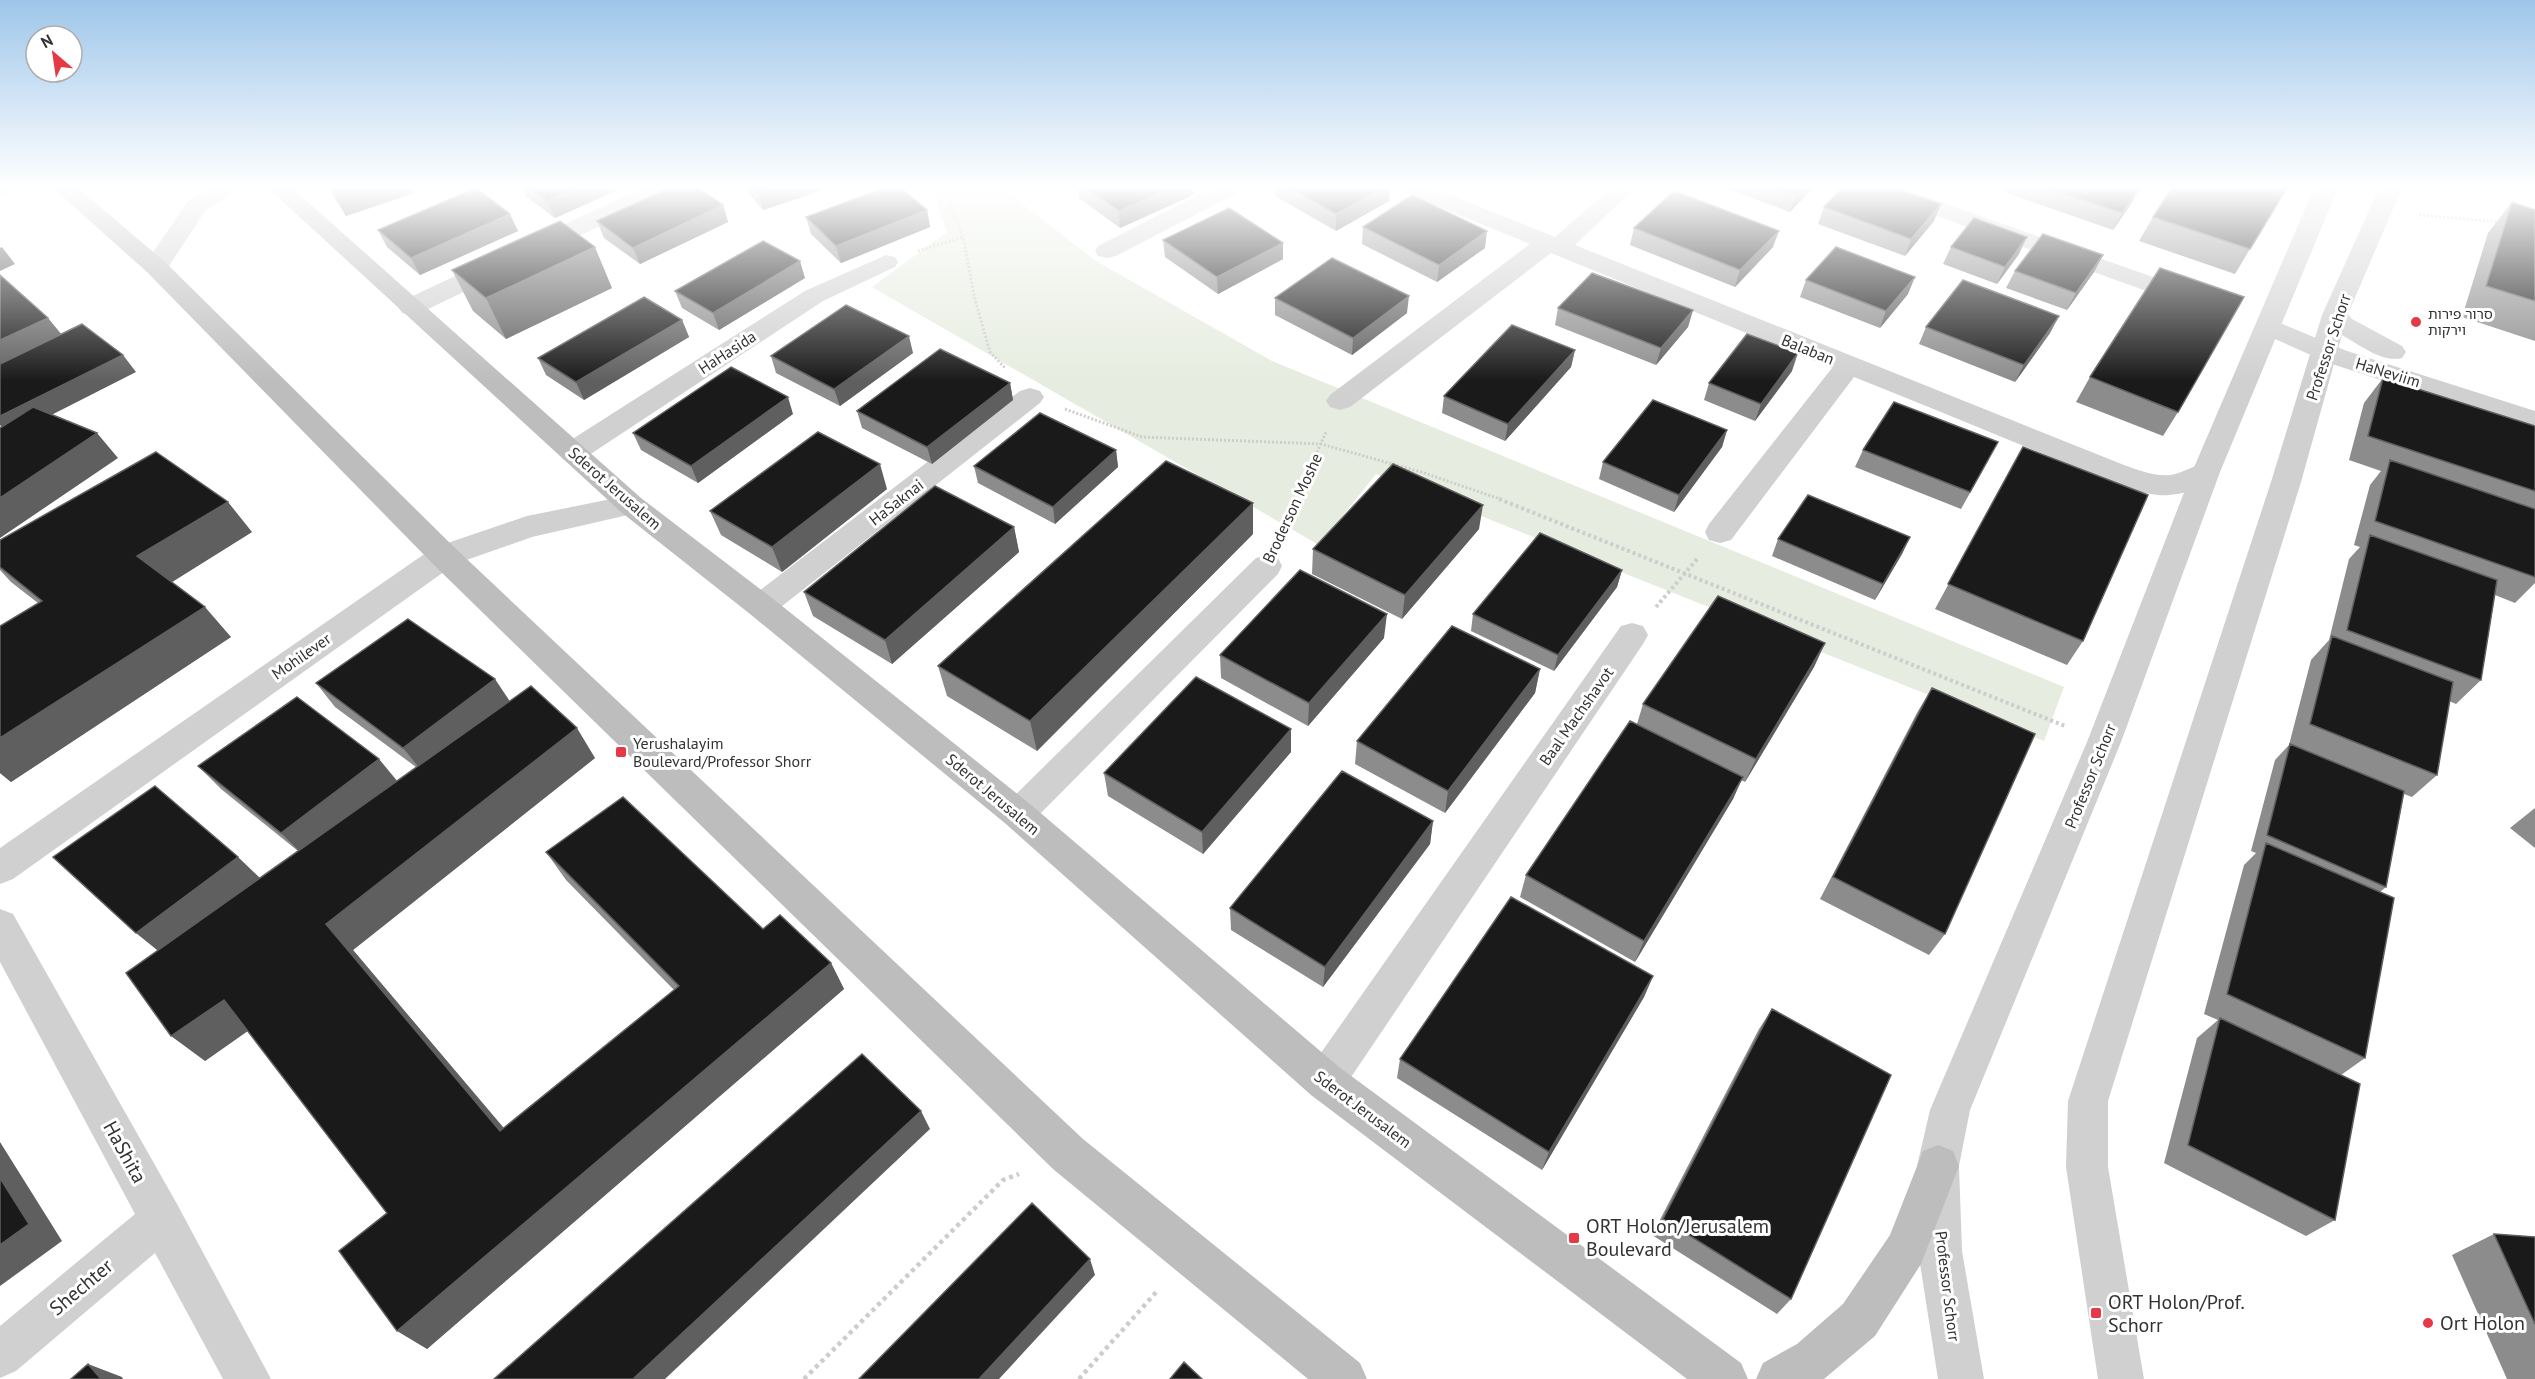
<svg xmlns="http://www.w3.org/2000/svg" width="2535" height="1379" font-family="'PT Sans','Noto Sans Hebrew',sans-serif">
  <style>
    .green { fill: #e6ecdf }
    .lines { fill: none; stroke-linecap: round; stroke-linejoin: round }
    .path-far2 { stroke: #cdcdcd; stroke-width: 3; stroke-dasharray: 2 2; stroke-linecap: butt }
    .path-far1 { stroke: #cdcdcd; stroke-width: 4; stroke-dasharray: 3 3; stroke-linecap: butt }
    .path { stroke: #cdcdcd; stroke-width: 4.5; stroke-dasharray: 4 4; stroke-linecap: butt }
    .minor { fill: #d0d0d0; fill-rule: evenodd }
    .tertiary { fill: #d0d0d0; fill-rule: evenodd }
    .secondary { fill: #bdbdbd; fill-rule: evenodd }
    .wall { fill: #8c8c8c }
    .shaded-wall { fill: #5f5f5f }
    .building { fill: #1a1a1a; stroke: #5f5f5f; stroke-width: 1.5 }
    .poi-dot { fill: #e63946; stroke: #fff; stroke-width: 2 }
    .labels { text-anchor: middle; stroke-width: 6; stroke-linejoin: round; paint-order: stroke }
    .far-poi-label { font-size: 14px; fill: #333; stroke: #fff; text-anchor: start }
    .street-label { font-size: 16px; fill: #333; stroke: #fff }
    .poi-label { font-size: 16px; fill: #333; stroke: #fff; text-anchor: start }
    .near-street-label { font-size: 20px; fill: #333; stroke: #fff }
    .near-poi-label { font-size: 20px; fill: #333; stroke: #fff; text-anchor: start }
  </style>
  <rect width="100%" height="100%" fill="#fff"/>
  <path class="green" d="M928 188H1002L1096 261 1272 361 2064 687 2044 741 1376 474 1319 545 872 287 947 232 933 191Z"/>
  <g class="lines">
    <path class="path-far2" d="M941 188 945 191 963 237 975 300 990 352 1006 369
      M2419 215 2501 222
      M918 251 963 237
      M1065 409 1142 437 1321 444 1421 472 1503 500
      M1296 500 1326 432"/>
    <path class="path-far1" d="M1499 499 2065 726
      M1282 532 1297 499
      M1656 607 1698 558"/>
    <path class="path" d="M804 1379 1003 1180 1019 1174
      M1079 1379 1158 1290"/>
    <path class="minor" d="M0 188H14L10 193 0 195Z
      M210 188H238L234 193 205 211 165 272 156 275 147 272 143 267 188 201Z
      M642 188H666L668 190 664 195 420 313 411 315 402 313 398 307 402 301Z
      M1212 188H1241L1237 193 1116 256 1107 258 1098 256 1095 251 1098 246Z
      M1402 188H1433L1555 237 1611 188H1635L1575 245 2124 465C2139 470 2154 477 2171 475 2188 472 2198 460 2216 465L2220 472C2210 488 2177 497 2158 495 2121 491 2084 471 2050 457 1985 430 1919 403 1854 377L1731 540 1720 543 1709 540 1705 532 1709 524 1832 368 1551 253 1350 407 1340 410 1330 407 1326 401 1330 395 1530 244 1405 193Z
      M1868 188H1901L2201 294 2205 299 2201 304 2192 307 2183 304 1872 193Z
      M886 255 895 257 898 262 895 267 823 301 583 459 573 462 563 459 559 452 563 445 805 291Z
      M2268 318 2347 351 2535 411V430L2329 363 2259 332 2255 326 2259 320Z
      M1030 388 1040 391 1044 397 1040 403 772 614 761 618 750 614 745 606 750 598 1020 391Z
      M631 495 641 498 646 505 641 512 532 537 455 564 13 879 0 884V848L433 548 527 516Z
      M1267 555 1278 558 1282 566 1278 574 1030 824 1018 829 1006 824 1000 814 1006 804 1256 558Z
      M1632 623 1643 626 1648 635 1643 644 1339 1095 1325 1100 1311 1095 1305 1081 1311 1067 1621 626Z
      M0 909 13 914 177 1204 271 1379H223L155 1253 16 1371 0 1378V1326L135 1214 0 962Z"/>
    <path class="tertiary" d="M2314 188H2338L2220 472 2121 742 1970 1110 1959 1166 1962 1251 1984 1379H1938L1918 1251 1917 1166 1930 1110 2087 742 2192 472Z
      M2379 188H2402L2348 314 2352 319 2402 346 2406 352 2402 358C2382 363 2360 345 2342 335L2301 482 2108 1101V1167L2144 1379H2098L2066 1167 2068 1101 2271 482 2322 315Z"/>
    <path class="secondary" d="M53 188H78L165 262 455 548 1083 1139 1360 1363 1367 1379H1308L1053 1169 433 564 147 272Z
      M268 188H292L641 498 772 598 1030 804 1339 1067 1741 1363 1748 1379H1687L1311 1095 1006 824 750 614 621 512Z
      M1938 1145 1953 1151 1959 1166 1921 1264 1875 1336 1824 1379H1756L1763 1363 1797 1344 1843 1304 1890 1235 1923 1151Z"/>
  </g>
  <path class="wall" d="M328 188H411L414 193 346 216Z
    M522 188H622L555 218 525 196Z
    M744 188H829L763 210Z
    M1078 188H1193V195L1120 228 1079 198Z
    M1275 188H1390L1389 201 1336 231 1275 196Z
    M1725 188H1813L1790 212Z
    M2006 188H2140L2133 201 2113 230 2004 192Z
    M2512 202 2535 210V341L2462 317 2488 233Z
    M723 205 728 222 640 264 604 238 597 221Z
    M1824 207 1934 221 1905 256 1818 224Z
    M927 210 930 227 841 263 811 234 806 217Z
    M2153 217 2250 249 2235 274 2139 241Z
    M1363 227 1485 248 1437 282 1362 244Z
    M1634 228 1773 247 1735 287 1630 245Z
    M378 230 518 231 420 275 387 247Z
    M1163 240 1283 243V259L1218 294 1165 257Z
    M1951 247 2019 254 1997 284 1943 264Z
    M2103 255 2094 272 2067 310 2006 288 2015 271Z
    M452 270 612 288 506 339 473 311Z
    M805 278 719 330 682 308 675 291Z
    M1806 280 1908 294 1880 328 1800 297Z
    M1275 298 1407 313 1352 355 1275 315Z
    M1558 308 1693 310 1688 327 1656 365 1555 325Z
    M2059 316 2050 333 2015 382 1919 344 1926 327Z
    M682 320 689 337 584 400 546 375 538 358Z
    M1575 350 1571 367 1505 441 1442 413 1444 396Z
    M913 353 840 406 776 373 771 356Z
    M1792 371 1755 421 1704 400 1709 383Z
    M2090 377 2178 412 2163 436 2076 402Z
    M2383 378 2535 426V583L2515 603 2495 595 2481 680 2456 704 2449 701 2437 775 2412 797 2404 794 2386 887 2380 892 2365 1058 2341 1075 2335 1220 2306 1236 2164 1163 2197 1038 2218 1020 2204 1014 2244 865 2256 853 2251 851 2275 760 2289 745 2311 660 2329 640 2349 559 2360 547 2354 545 2370 485 2381 471 2349 460 2364 403Z
    M1010 383 1013 400 932 464 862 428 857 411Z
    M793 414 698 483 641 450 633 433Z
    M1727 430 1722 447 1674 512 1599 479 1603 462Z
    M2023 447 2083 641 2067 665 1935 609Z
    M1116 450 1118 467 1055 524 978 483 974 466Z
    M1863 450 1989 459 1961 509 1855 467Z
    M887 489 782 572 721 535 710 511Z
    M1014 527 1019 552 892 664 813 616 804 592Z
    M1479 529 1402 619 1312 574 1313 549Z
    M252 532 172 582 231 637 11 782 0 773V626L38 603 11 582 0 570V540Z
    M1253 534 1037 751 947 696 938 666Z
    M1910 537 1902 554 1875 600 1772 556 1778 539Z
    M1622 570 1617 587 1554 671 1471 631 1473 614Z
    M1384 638 1308 726 1221 678 1220 655Z
    M1825 643 1814 667 1745 782 1741 780 1733 799 1635 962 1520 897 1526 875 1637 724 1643 704Z
    M1540 669 1535 693 1445 813 1355 764 1357 741Z
    M316 683 510 701 595 758 353 950 503 1128 674 990 566 880 546 852 763 929 831 963 844 989 427 1349 387 1213 248 1031 205 1061 260 878 298 851 221 789 198 766 397 781 416 767 335 707Z
    M1932 688 1945 934 1929 955 1820 899 1918 711Z
    M1291 752 1203 854 1108 796 1104 773Z
    M2535 808V848L2510 828Z
    M1433 821 1430 844 1323 987 1231 930 1230 908Z
    M1653 976 1644 997 1542 1170 1397 1078 1400 1059Z
    M1772 1009 1791 1299 1777 1314 1652 1235 1759 1029Z
    M2494 1234 2535 1237V1379H2507L2452 1255Z"/>
  <path class="shaded-wall" d="M330 188H411L414 193 346 216Z
    M578 188H622L555 218 547 201Z
    M775 188H829L763 210 758 193Z
    M1171 188H1193V195L1120 228 1119 211Z
    M1384 188H1390L1389 201 1336 231V214Z
    M1803 188H1813L1790 212 1796 195Z
    M2140 188 2133 201 2113 230 2122 213Z
    M1941 204 1934 221 1905 256 1911 239Z
    M723 205 728 222 640 264 633 248Z
    M927 210 930 227 841 263 836 246Z
    M510 214 518 231 420 275 411 258Z
    M1487 231 1485 248 1437 282 1439 265Z
    M1779 231 1773 247 1735 287 1740 270Z
    M2027 237 2019 254 1997 284 2005 267Z
    M1283 243V259L1218 294 1217 277Z
    M2 247 15 264 0 271V248Z
    M595 247 612 288 506 339 486 298Z
    M2103 255 2094 272 2067 310 2076 293Z
    M800 261 805 278 719 330 713 313Z
    M1915 277 1908 294 1880 328 1886 311Z
    M1409 296 1407 313 1352 355 1353 338Z
    M1693 310 1688 327 1656 365 1661 348Z
    M2059 316 2050 333 2015 382 2024 365Z
    M48 318 62 335 0 364V340Z
    M682 320 689 337 584 400 576 382Z
    M909 336 913 353 840 406 834 389Z
    M1575 350 1571 367 1505 441 1508 424Z
    M1798 353 1792 371 1755 421 1761 404Z
    M123 355 136 372 10 436 0 425V416Z
    M1010 383 1013 400 932 464 927 447Z
    M788 397 793 414 698 483 691 466Z
    M1727 430 1722 447 1674 512 1679 495Z
    M97 433 118 458 0 538V498Z
    M1116 450 1118 467 1055 524 1053 507Z
    M880 464 887 489 782 572 772 547Z
    M228 502 252 532 164 587 137 556Z
    M1253 503V534L1037 751 1030 721Z
    M1483 505 1479 529 1402 619 1405 595Z
    M1014 527 1019 552 892 664 885 640Z
    M1910 537 1902 554 1875 600 1883 584Z
    M1622 570 1617 587 1554 671 1558 655Z
    M205 607 231 637 11 782 0 773V738Z
    M1387 614 1384 638 1308 726 1309 703Z
    M1825 643 1814 667 1745 782 1756 759Z
    M1540 669 1535 693 1445 813 1448 791Z
    M495 679 511 703 422 771 403 748Z
    M577 728 595 758 353 950 525 1153 500 1131 326 924Z
    M1291 729V752L1203 854 1202 832Z
    M379 759 398 782 303 855 281 833Z
    M1743 777 1733 799 1635 962 1644 941Z
    M1433 821 1430 844 1323 987 1325 967Z
    M238 857 261 879 162 954 136 933Z
    M831 963 844 989 427 1349 397 1331Z
    M1653 976 1644 997 1542 1170 1549 1152Z
    M224 1000 256 1025 205 1061 171 1036Z
    M921 1111 930 1129 665 1379H633Z
    M0 1142 62 1241 0 1286Z
    M1090 1259 1095 1275 999 1379H979Z
    M88 1364 122 1377 123 1379H101Z"/>
  <path class="building" d="M476 188 510 214 411 258 378 230Z
    M529 188H578L547 201Z
    M669 188H698L723 205 633 248 597 221Z
    M753 188H775L758 193Z
    M884 188H901L927 210 836 246 806 217Z
    M1086 188H1171L1119 211Z
    M1289 188H1384L1336 214Z
    M1775 188H1803L1796 195Z
    M1842 188H1895L1941 204 1911 239 1824 207Z
    M2047 188H2140L2122 213Z
    M2172 188H2287L2250 249 2153 217Z
    M1674 191 1779 231 1740 270 1634 228Z
    M1412 195 1487 231 1439 265 1363 227Z
    M2512 202 2535 210V301L2486 286Z
    M1229 208 1283 243 1217 277 1163 240Z
    M1974 218 2027 237 2005 267 1951 247Z
    M560 221 595 247 486 298 452 270Z
    M2043 234 2103 255 2076 293 2015 271Z
    M763 241 800 261 713 313 675 291Z
    M1836 247 1915 277 1886 311 1806 280Z
    M1332 258 1409 296 1353 338 1275 298Z
    M2160 268 2244 297 2178 412 2090 377Z
    M1592 273 1693 310 1661 348 1558 308Z
    M0 275 48 318 0 340Z
    M1963 280 2059 316 2024 365 1926 327Z
    M644 297 682 320 576 382 538 358Z
    M846 305 909 336 834 389 771 356Z
    M82 324 123 355 0 416V364Z
    M1512 325 1575 350 1508 424 1444 396Z
    M1747 334 1798 353 1761 404 1709 383Z
    M940 349 1010 383 927 447 857 411Z
    M731 367 788 397 691 466 633 433Z
    M2383 378 2535 426V491L2368 436Z
    M1653 400 1727 430 1679 495 1603 462Z
    M1894 402 1998 442 1970 492 1863 450Z
    M33 407 97 433 0 498V428Z
    M1040 413 1116 450 1053 507 974 466Z
    M818 432 880 464 772 547 710 511Z
    M2023 447 2148 495 2083 641 1948 584Z
    M156 452 228 502 137 556 205 607 0 738V626L42 601 0 567V540Z
    M2390 460 2535 509V577L2375 521Z
    M1166 461 1253 503 1030 721 938 666Z
    M1393 464 1483 505 1405 595 1313 549Z
    M935 486 1014 527 885 640 804 592Z
    M1808 495 1910 537 1883 584 1778 539Z
    M1540 533 1622 570 1558 655 1473 614Z
    M2370 535 2497 580 2481 680 2347 630Z
    M1300 570 1387 614 1309 703 1220 655Z
    M1718 596 1825 643 1756 759 1643 704Z
    M408 619 495 679 403 748 316 683Z
    M1452 626 1540 669 1448 791 1357 741Z
    M2332 636 2453 682 2437 775 2310 724Z
    M1196 677 1291 729 1202 832 1104 773Z
    M531 686 577 728 326 924 500 1131 679 986 546 852 623 797 763 929 780 915 831 963 397 1331 339 1251 387 1213 224 1000 171 1036 126 973Z
    M1932 688 2035 734 1945 934 1833 877Z
    M297 697 379 759 281 833 198 766Z
    M1630 721 1743 777 1644 941 1526 875Z
    M2290 744 2404 791 2386 887 2267 835Z
    M1342 771 1433 821 1325 967 1230 908Z
    M155 786 238 857 136 933 53 857Z
    M2266 843 2394 898 2365 1058 2227 994Z
    M1511 897 1653 976 1549 1152 1400 1059Z
    M1772 1009 1891 1075 1791 1299 1663 1219Z
    M2220 1018 2360 1084 2335 1220 2188 1145Z
    M862 1054 921 1111 633 1379H494Z
    M0 1178 29 1224 0 1245Z
    M1032 1203 1090 1259 979 1379H859Z
    M2494 1234 2535 1237V1324Z
    M1184 1362 1202 1379H1170Z
    M88 1364 101 1379H71Z"/>
  <linearGradient id="sky" x2="0" y2="1"><stop stop-color="#9ec6ea"/><stop offset="0.49" stop-color="#fff"/><stop offset="1" stop-color="#fff" stop-opacity="0"/></linearGradient>
  <rect width="2535" height="381" fill="url(#sky)"/>
  <g class="poi-dot">
    <circle cx="2416" cy="322" r="6"/>
    <rect x="615" y="746" width="12" height="12" rx="3"/>
    <rect x="1568" y="1232" width="12" height="12" rx="3"/>
    <rect x="2090" y="1307" width="12" height="12" rx="3"/>
    <circle cx="2428" cy="1323" r="6"/>
  </g>
  <g class="labels">
    <g class="far-poi-label">
      <text x="2428" y="319">סרור פירות<tspan x="2428" dy="16">וירקות</tspan></text>
    </g>
    <g class="street-label">
      <text transform="translate(2328 347) rotate(-72)" y="6">Professor Schorr</text>
      <text transform="translate(1808 349) rotate(22)" y="6">Balaban</text>
      <text transform="translate(727 352) rotate(-33)" y="6">HaHasida</text>
      <text transform="translate(2388 372) rotate(17)" y="6">HaNeviim</text>
      <text transform="translate(615 488) rotate(41)" y="6">Sderot Jerusalem</text>
      <text transform="translate(896 502) rotate(-38)" y="6">HaSaknai</text>
      <text transform="translate(1292 508) rotate(-65)" y="6">Broderson Moshe</text>
      <text transform="translate(301 656) rotate(-35)" y="6">Mohilever</text>
      <text transform="translate(1576 716) rotate(-55)" y="6">Baal Machshavot</text>
      <text transform="translate(2090 776) rotate(-68)" y="6">Professor Schorr</text>
      <text transform="translate(993 794) rotate(40)" y="6">Sderot Jerusalem</text>
      <text transform="translate(1363 1109) rotate(37)" y="6">Sderot Jerusalem</text>
      <text transform="translate(1948 1286) rotate(83)" y="6">Professor Schorr</text>
    </g>
    <g class="poi-label">
      <text x="633" y="749">Yerushalayim<tspan x="633" dy="18">Boulevard/Professor Shorr</tspan></text>
    </g>
    <g class="near-street-label">
      <text transform="translate(125 1152) rotate(61)" y="7">HaShita</text>
      <text transform="translate(81 1287) rotate(-40)" y="7">Shechter</text>
    </g>
    <g class="near-poi-label">
      <text x="1586" y="1233">ORT Holon/Jerusalem<tspan x="1586" dy="23">Boulevard</tspan></text>
      <text x="2108" y="1309">ORT Holon/Prof.<tspan x="2108" dy="23">Schorr</tspan></text>
      <text x="2440" y="1330">Ort Holon</text>
    </g>
  </g>
  <g transform="translate(54 54) rotate(331)"><circle r="28" fill="#ffffff" stroke="#adadad" stroke-width="1.5"/>
  <path d="M0-4.5L10 22L0 15L-10 22Z" fill="#e63946"/>
  <text y="-9" font-size="16" font-weight="bold" text-anchor="middle" fill="#333333">N</text>
  </g>
</svg>
